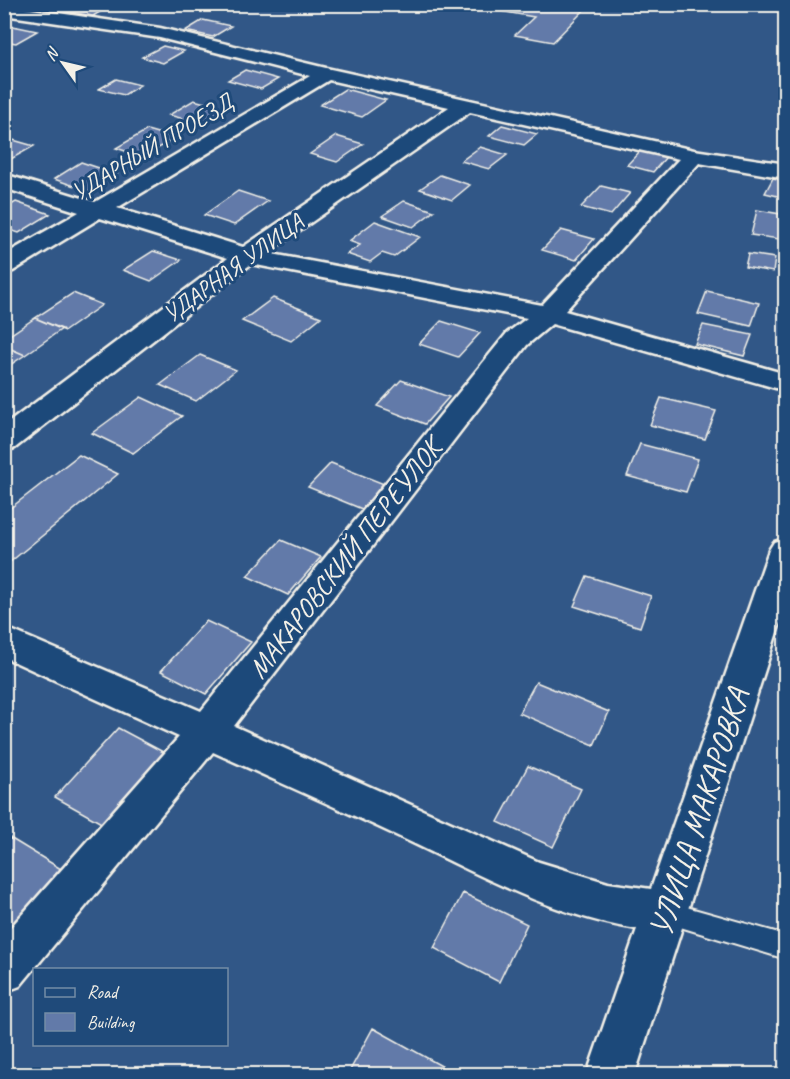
<svg xmlns="http://www.w3.org/2000/svg" width="790" height="1079" font-family="Caveat,sans-serif">
  <style>
    .building { fill: #627aa9; stroke: #f4f1e8; stroke-width: 1.5 }
    .lines { fill: none; stroke-linecap: round; stroke-linejoin: round }
    .lane-casing { stroke: #f4f1e8; stroke-width: 4 }
    .street-casing { stroke: #f4f1e8; stroke-width: 5 }
    .lane { fill: #1f4a7a; fill-rule: evenodd }
    .street { fill: #1f4a7a; fill-rule: evenodd }
    .labels { text-anchor: middle; stroke-width: 6; stroke-linejoin: round; paint-order: stroke }
    .far-street-label { font-size: 24px; fill: #f4f1e8; stroke: #1f4a7a }
    .street-label { font-size: 28px; fill: #f4f1e8; stroke: #1f4a7a }
    .near-street-label { font-size: 33px; fill: #f4f1e8; stroke: #1f4a7a }
  </style>
  <rect width="100%" height="100%" fill="#315787"/>
  <filter id="ink" filterUnits="userSpaceOnUse"><feTurbulence type="fractalNoise" baseFrequency=".0167" numOctaves="2"/><feDisplacementMap in="SourceGraphic" scale="12" xChannelSelector="R" yChannelSelector="G"/><feConvolveMatrix kernelMatrix="1 2 1 2 8 2 1 2 1" color-interpolation-filters="sRGB"/></filter>
  <g filter="url(#ink)">
    <path class="building" d="M78 4H79L105 9 93 16 65 11Z
      M460 4H517L543 9 547 4H590L553 42 515 35 534 17Z
      M203 20 231 26 213 37 185 31Z
      M13 26 37 31 16 43 4 41V28Z
      M163 46 184 51 163 63 142 57Z
      M245 70 278 79 261 89 228 80Z
      M116 79 140 85 124 95 99 89Z
      M345 89 386 100 362 117 320 105Z
      M194 100 227 109 202 124 169 115Z
      M502 125 537 134 524 145 489 136Z
      M147 130 175 138 144 157 116 148Z
      M336 136 363 144 337 162 310 154Z
      M6 138 34 146 4 163Z
      M480 147 507 155 489 169 461 161Z
      M641 150 667 156 653 172 627 165Z
      M81 162 117 174 89 191 54 179Z
      M440 175 470 185 452 200 420 189Z
      M773 178 786 181V198L765 193Z
      M601 186 630 193 611 215 581 207Z
      M238 191 268 201 234 225 204 215Z
      M404 201 434 211 413 227 382 216Z
      M16 202 50 214 19 233 4 228V209Z
      M757 210 786 215V240L751 235Z
      M375 221 420 237 394 257 382 253 370 262 347 254 360 245 349 241Z
      M561 230 594 239 576 260 542 250Z
      M153 251 181 260 151 281 123 270Z
      M748 254 775 258 773 272 745 267Z
      M707 291 759 303 751 326 698 314Z
      M73 293 102 305 65 331 35 318Z
      M273 298 321 317 291 341 242 321Z
      M35 318 62 329 25 355 4 346V339Z
      M441 321 480 333 458 357 419 344Z
      M703 325 752 335 744 356 695 344Z
      M4 346 25 355 4 369Z
      M200 355 236 370 196 401 160 385Z
      M401 380 449 397 425 424 377 406Z
      M141 397 182 416 133 453 92 433Z
      M661 398 716 411 705 439 650 425Z
      M640 444 698 459 686 492 627 476Z
      M79 455 118 474 4 567V513Z
      M331 463 384 484 362 509 308 487Z
      M281 540 321 557 288 595 247 576Z
      M587 576 651 596 640 627 574 606Z
      M206 621 251 642 206 694 161 671Z
      M536 682 609 712 594 745 519 713Z
      M118 728 165 753 103 824 55 797Z
      M528 766 581 789 553 847 498 822Z
      M10 838 61 869 4 935V844Z
      M463 893 527 924 499 982 434 948Z
      M373 1028 456 1074H348Z"/>
    <g class="lines">
      <defs>
        <path id="lane" d="M665 901 786 935V959L657 920 653 912 657 904Z"/>
        <path id="street" d="M4 5 160 28 326 68 694 150 786 164V178L699 163 565 311 786 374V391L552 324 527 345 234 726 539 862 608 883 651 889 769 550 774 542 786 538V604L635 1074H587L637 929C558 917 488 879 417 845 350 813 281 783 213 752L20 986 4 992V935L179 737 4 657V627L201 711 507 333 527 318 251 264 15 448 4 451V426L228 258 100 218 13 271 4 273V255L79 212 4 188V174L95 202 310 76 160 38 4 15ZM329 80 449 107 243 247 117 208ZM470 112 679 159 542 305 267 253Z"/>
      </defs>
      <use href="#lane" class="lane-casing"/>
      <use href="#street" class="street-casing"/>
      <use href="#lane" class="lane"/>
      <use href="#street" class="street"/>
    </g>
  </g>
  <g class="labels">
    <g class="far-street-label">
      <text transform="translate(152 147) rotate(-31)" y="8">УДАРНЫЙ ПРОЕЗД</text>
      <text transform="translate(233 268) rotate(-36)" y="8">УДАРНАЯ УЛИЦА</text>
    </g>
    <g class="street-label">
      <text transform="translate(344 558) rotate(-52)" y="10">МАКАРОВСКИЙ ПЕРЕУЛОК</text>
    </g>
    <g class="near-street-label">
      <text transform="translate(698 812) rotate(-72)" y="12">УЛИЦА МАКАРОВКА</text>
    </g>
  </g>
  <rect width="790" height="1079" fill="none" stroke="#1f4a7a" stroke-width="24"/>
  <rect x="12" y="12" width="766" height="1055" fill="none" stroke="#f4f1e8" stroke-width="2" filter="url(#ink)"/>
  <rect x="33" y="968" width="195" height="78" fill="#1f4a7a" stroke="#748da6" stroke-width="1.5"/>
  <rect x="45" y="988" width="30" height="9" fill="#1f4a7a" stroke="#748da6" stroke-width="1.5"/>
  <text x="87" y="998" font-size="18" fill="#f4f1e8">Road</text>
  <rect x="45" y="1013" width="30" height="18" fill="#627aa9" stroke="#748da6" stroke-width="1.5"/>
  <text x="87" y="1028" font-size="18" fill="#f4f1e8">Building</text>
  <g transform="translate(63 63) rotate(304)" stroke="#1f4a7a" stroke-width="4.5" paint-order="stroke">
  <path d="M0-4.5L10 22L0 15L-10 22Z" fill="#f4f1e8"/>
  <text y="-9" font-size="16" font-weight="bold" text-anchor="middle" fill="#f4f1e8">N</text>
  </g>
</svg>
